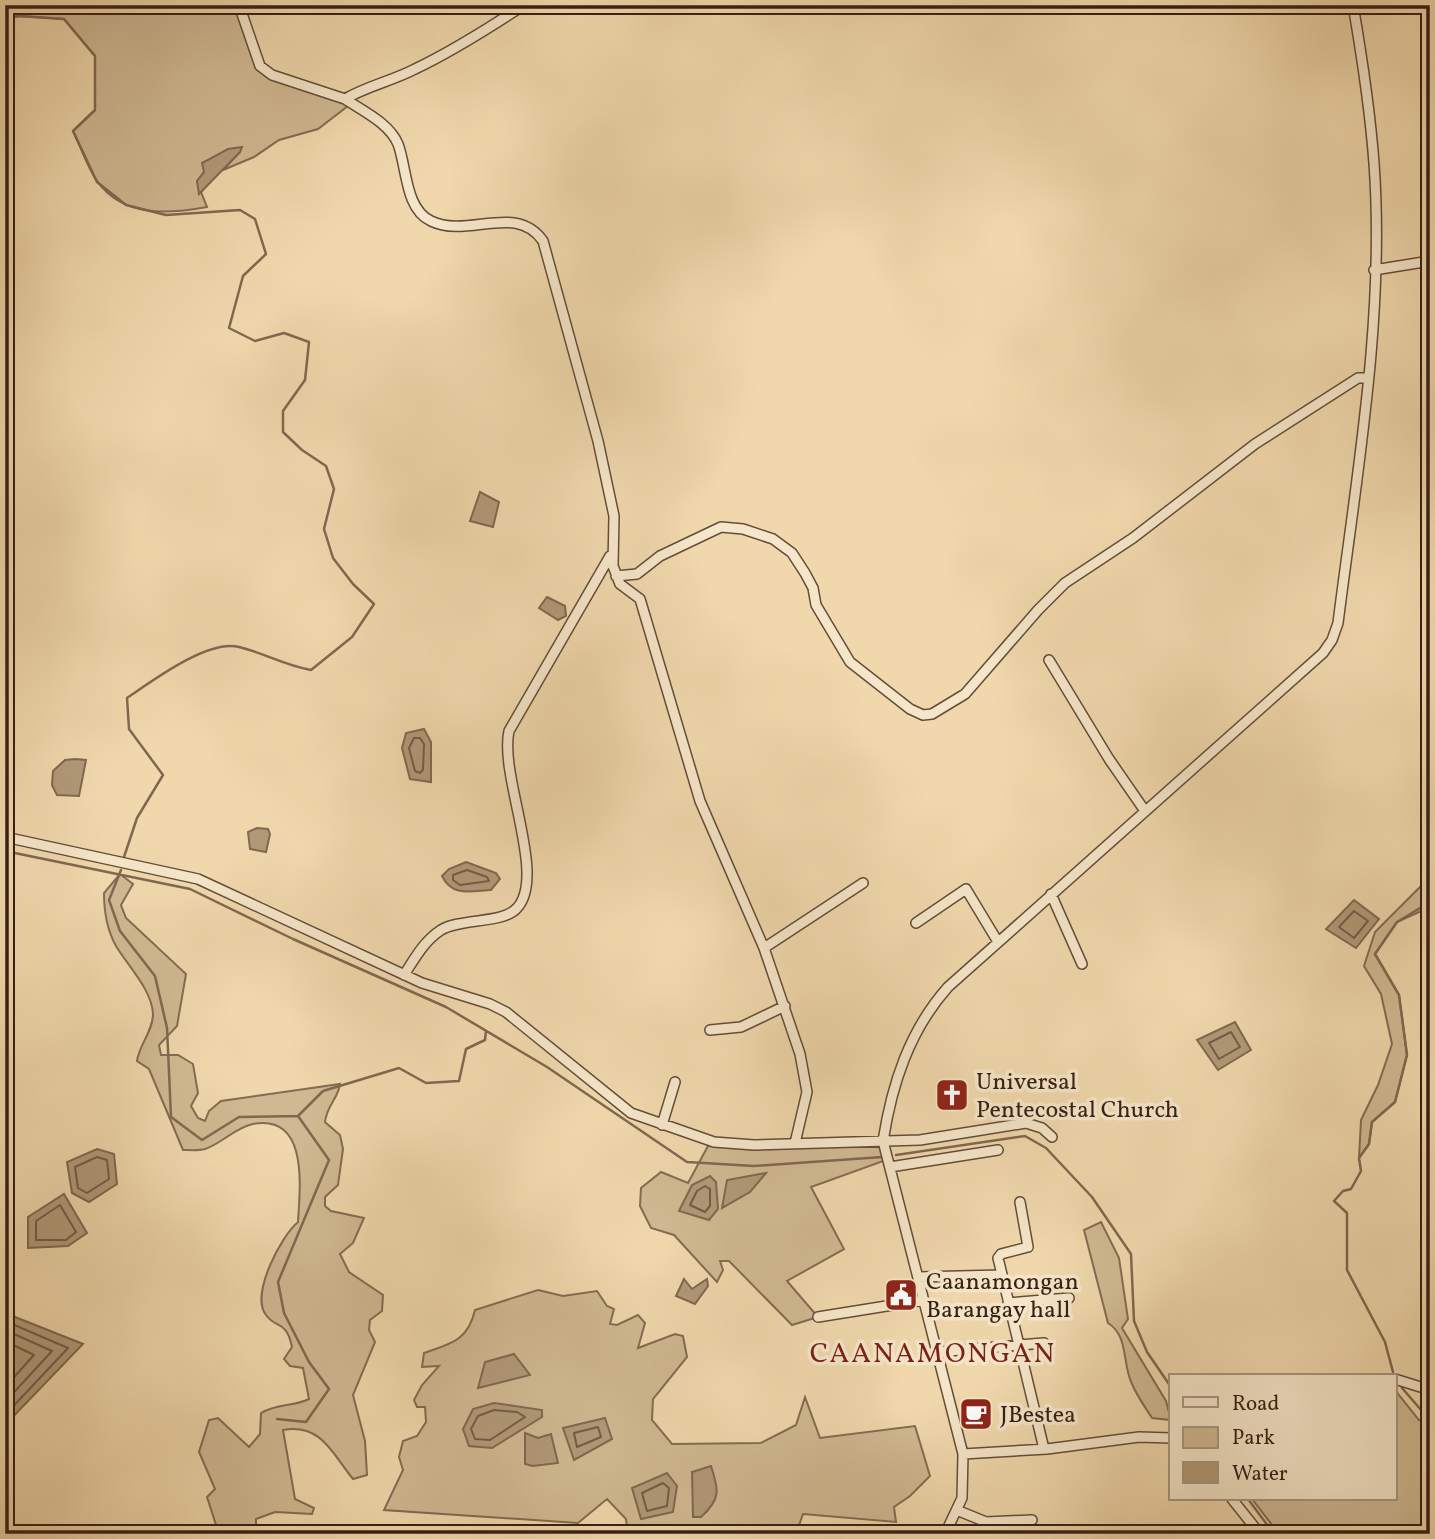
<svg xmlns="http://www.w3.org/2000/svg" width="1435" height="1539" font-family="Vollkorn,serif">
  <style>
    .green { fill: #d0b992; stroke: #836c53; stroke-width: 2 }
    .water { fill: #b19978; stroke: #806850; stroke-width: 2 }
    .lines { fill: none; stroke-linecap: round; stroke-linejoin: round }
    .shore { stroke: #745c46; stroke-width: 2 }
    .stream { stroke: #806850; stroke-width: 2.5 }
    .minor-casing { stroke: #644d3a; stroke-width: 12 }
    .minor { stroke: #f5e6c9; stroke-width: 9 }
    .labels { text-anchor: middle; stroke-width: 7; stroke-linejoin: round; paint-order: stroke }
    .poi-label { font-size: 24px; fill: #361f14; stroke: #f5e6c9; text-anchor: start }
    .quarter-label { font-size: 28px; letter-spacing: 2px; fill: #7a1f14; stroke: #f5e6c9 }
  </style>
  <rect width="100%" height="100%" fill="#f0d8ac"/>
  <filter id="stains"><feTurbulence type="fractalNoise" baseFrequency=".00286" numOctaves="4"/><feColorMatrix values="0 0 0 0 .2 0 0 0 0 .09 0 0 0 0 .02 0 0 0 .5 -.17"/></filter>
  <radialGradient id="worn" r=".72"><stop offset=".6" stop-color="#630" stop-opacity="0"/><stop offset="1" stop-color="#630" stop-opacity=".3"/></radialGradient>
  <path class="green" d="M5 5H239L260 66 345 99 348 106 318 129 279 140 254 157 223 170 240 152 204 172 197 182 207 207C169 214 123 218 97 181 87 167 81 147 73 131L95 110V56L64 19 19 16 5 19Z
    M120 874 133 884 121 905 126 918 186 974 177 1026 159 1045 161 1055H178L193 1064 198 1093 191 1106 198 1118 205 1121 209 1111 221 1101 340 1084C338 1099 327 1105 325 1122L340 1135 343 1149 338 1185 325 1197V1206L331 1211 364 1218 353 1243 340 1254 349 1272 383 1295 382 1311 370 1320 369 1330 375 1342 353 1395 365 1441 367 1475 353 1479C333 1455 322 1423 283 1430L295 1499 314 1508 312 1514 275 1512 256 1519V1534H210L217 1528 207 1497 215 1489 199 1452 209 1420 218 1418 249 1447 260 1434 261 1413C277 1403 293 1407 309 1399L303 1368 290 1366 284 1359 292 1347C286 1319 277 1330 266 1315 250 1295 281 1236 298 1222 300 1187 309 1114 253 1124 236 1127 221 1144 205 1149 198 1151 190 1150 183 1150L149 1069 137 1061C139 1045 153 1031 153 1014 152 990 128 966 116 946 107 930 104 912 104 893Z
    M1430 877V907L1397 922 1375 954 1399 995 1407 1055 1395 1102 1372 1122 1369 1144 1359 1158 1361 1120 1378 1085 1392 1044 1381 994 1364 966 1375 932Z
    M883 1141 889 1159 811 1187 844 1249 787 1281 818 1317 792 1325 729 1261H720L723 1270 717 1282 674 1235 651 1228 640 1206 641 1188 661 1172 688 1183 708 1146Z
    M1101 1222 1119 1258 1128 1319 1122 1328 1166 1401 1171 1420 1152 1418C1145 1407 1137 1396 1132 1384 1122 1364 1129 1336 1108 1323L1084 1230Z
    M538 1290 563 1296 597 1291 607 1306 614 1309 610 1324 617 1325 638 1315 645 1323 638 1348 675 1334 683 1336 687 1357 653 1399 652 1420 672 1444 761 1443 796 1425 805 1397 820 1438 915 1426 930 1476 910 1496 894 1507 896 1522 803 1514 796 1534H643L640 1528H627L626 1519 607 1499 578 1523 384 1510 403 1470 399 1457 403 1441 417 1436 426 1422 425 1407H417L414 1400 422 1385 439 1366 422 1367 424 1353C450 1344 468 1341 475 1310Z
    M1395 1390 1419 1420 1430 1421V1534H1279L1252 1499H1395Z"/>
  <path class="water" d="M242 147 240 152 199 194 197 181 204 172 202 163 228 149Z
    M480 492 499 502 493 527 470 521Z
    M547 597 565 606 566 616 558 620 539 608Z
    M424 729 431 742V782L410 779 402 748 406 733Z
    M75 759 86 760 79 796 57 795 52 785 53 771 65 760Z
    M257 828 268 829 270 834 266 852 250 849 248 832Z
    M466 862 496 873 500 879 491 890C471 891 452 897 442 876L449 869Z
    M1354 900 1379 919 1356 948 1326 929Z
    M1235 1022 1251 1050 1218 1070 1197 1040Z
    M97 1149 114 1154 117 1184 89 1202 72 1193 67 1162Z
    M766 1173 750 1192 722 1208 727 1180Z
    M710 1176 716 1182 718 1209 709 1220 679 1211 692 1185Z
    M64 1194 87 1233 68 1246 28 1248V1217Z
    M684 1279 692 1289 707 1279 708 1286 695 1304 676 1296Z
    M5 1313 83 1344 5 1425Z
    M514 1354 530 1375 478 1388 485 1362Z
    M494 1403 542 1410V1417L492 1448 469 1446 463 1429 473 1409Z
    M605 1418 612 1439 574 1460 563 1428Z
    M525 1433 538 1438 551 1434 558 1463 533 1466 525 1464Z
    M711 1466C719 1490 721 1499 701 1517H693L692 1472Z
    M667 1473 677 1486 673 1512 641 1519 632 1488Z"/>
  <g class="lines">
    <path class="shore" d="M414 738H420L424 744 423 770 420 773 415 771 409 748Z
      M467 870 487 877 489 881 460 885 453 880V875Z
      M1354 911 1368 921 1354 938 1339 927Z
      M1231 1032 1240 1047 1219 1059 1209 1043Z
      M97 1157 107 1160 109 1179 87 1193 78 1188 75 1167Z
      M705 1186 710 1189V1206L705 1212 690 1205 697 1191Z
      M60 1205 76 1232 66 1240H36V1221Z
      M5 1321 68 1348 5 1415
      M5 1330 52 1351 5 1402
      M5 1341 34 1355 5 1387
      M494 1410 517 1412 525 1417 490 1440 475 1439 471 1429 478 1416Z
      M598 1427 601 1437 577 1447 574 1433Z
      M663 1483 669 1488 667 1506 647 1511 642 1493Z"/>
    <path class="stream" d="M5 19 19 16 64 19 95 56V110L73 131 97 182 126 205 166 215 240 210 255 219 266 254 243 276 229 328 255 341 284 333 309 342 305 380 283 411V432L302 450 326 466 334 489 324 529 333 558 353 584 374 604 352 637 311 670C284 665 264 653 239 647 208 639 152 681 127 698L129 729 163 775 137 818 123 860
      M5 219V226
      M5 851 190 889 293 939 446 1007 547 1067 687 1162 754 1166 882 1157
      M121 870 109 900 120 931 155 976 167 1028 171 1117 202 1140 239 1117 298 1116 329 1160 278 1282 284 1313 309 1362 329 1389 306 1422 277 1419
      M298 1116 323 1091 399 1068 426 1083 459 1081 466 1049 485 1040 486 1031
      M896 1155 1025 1136 1046 1148 1092 1197 1131 1254 1134 1321 1147 1352 1171 1387
      M1393 1372 1385 1342 1347 1270V1213L1334 1201 1343 1191 1351 1189 1361 1171 1359 1158 1369 1144 1372 1122 1395 1102 1407 1055 1399 995 1375 954 1397 922 1430 902
      M1402 1388 1422 1411 1430 1412
      M1248 1499 1274 1534"/>
    <defs>
      <path id="minor" d="M239 5 260 66 272 75 345 99C367 86 392 81 415 69 453 51 489 28 524 5
        M345 99C363 111 389 123 398 144 407 168 405 209 431 221 468 239 516 202 543 241L598 441 614 516 613 566 620 584 640 599 700 801 764 948 800 1054 807 1092 795 1143
        M1374 270 1430 261
        M616 576 637 574 660 556 721 527 743 529 773 539 792 553 805 573 813 588 816 605 850 662 910 709 923 715 932 714 965 694 1038 610 1065 583 1133 538 1255 444 1358 378H1368
        M1049 660 1109 759 1145 811
        M5 837 198 879 422 983 490 1004 506 1012 631 1113 714 1142 754 1145 920 1140 1026 1123 1042 1128 1052 1137
        M1051 894 1082 964
        M916 923 966 889 998 942
        M764 948 863 883
        M404 975C415 958 424 941 441 930 461 918 503 924 517 908 547 876 499 776 509 731L610 556
        M710 1030 741 1027 785 1006
        M662 1125 675 1082
        M890 1167 998 1150
        M1020 1202 1028 1247 1001 1254 998 1258 1044 1449
        M918 1277 1001 1275
        M1008 1303 1069 1298
        M818 1317 924 1300
        M937 1352 1044 1343
        M1395 1379 1430 1390
        M1171 1438 1139 1437 1047 1449 963 1454 883 1141C892 1084 909 1031 948 987L1323 653 1332 640 1338 623C1357 472 1385 316 1374 163 1370 110 1362 57 1353 5
        M1232 1499 1260 1534
        M959 1511 986 1522 1032 1520
        M945 1534 962 1498 963 1454"/>
    </defs>
    <use href="#minor" class="minor-casing"/>
    <use href="#minor" class="minor"/>
  </g>
  <defs>
    <symbol id="church-square" viewBox="-11 -11 22 22"><rect x="-9" y="-9" width="18" height="18" rx="4" fill="#8f2418" stroke="#f5e6c9"/><path d="M-1.2-6h2.4v3.5h3.3v2.4h-3.3V6h-2.4V-.1h-3.3v-2.4h3.3Z" fill="#fff"/></symbol>
    <symbol id="civic-square" viewBox="-11 -11 22 22"><rect x="-9" y="-9" width="18" height="18" rx="4" fill="#8f2418" stroke="#f5e6c9"/><path d="M-.6-6.5H3V-4.5H.6V-3L4-1V1h2V6H-6V1h2V-1L-.6-3ZM-1.2 2.5V6h2.4V2.5Z" fill="#fff"/></symbol>
    <symbol id="cafe-square" viewBox="-11 -11 22 22"><rect x="-9" y="-9" width="18" height="18" rx="4" fill="#8f2418" stroke="#f5e6c9"/><path d="M-5.5-4.5H6V0H3Q3 3.5 0 3.5H-2.5Q-5.5 3.5-5.5 0ZM3-3.2v2h1.7v-2ZM-6 4.5H4V6H-6Z" fill="#fff"/></symbol>
  </defs>
  <g fill-rule="evenodd">
    <use href="#church-square" x="933" y="1076" width="38" height="38"/>
    <use href="#civic-square" x="882" y="1276" width="38" height="38"/>
    <use href="#cafe-square" x="957" y="1395" width="38" height="38"/>
  </g>
  <g class="labels">
    <g class="poi-label">
      <text x="976" y="1089">Universal<tspan x="976" dy="28">Pentecostal Church</tspan></text>
      <text x="926" y="1289">Caanamongan<tspan x="926" dy="28">Barangay hall</tspan></text>
      <text x="1000" y="1422">JBestea</text>
    </g>
    <g class="quarter-label">
      <text x="933" y="1362">CAANAMONGAN</text>
    </g>
  </g>
  <rect width="1435" height="1539" fill="none" stroke="#f0d8ac" stroke-width="28"/>
  <rect x="7" y="7" width="1421" height="1525" fill="none" stroke="#361f14" stroke-width="3.5"/>
  <rect x="14" y="14" width="1407" height="1511" fill="none" stroke="#361f14" stroke-width="2"/>
  <rect x="1169" y="1374" width="228" height="126" fill="#f5e6c9" stroke="#a99681" stroke-width="2"/>
  <rect x="1183" y="1397" width="35" height="10" fill="#f5e6c9" stroke="#a99681" stroke-width="2"/>
  <text x="1232" y="1410" font-size="21" fill="#361f14">Road</text>
  <rect x="1183" y="1427" width="35" height="21" fill="#d0b992" stroke="#a99681" stroke-width="2"/>
  <text x="1232" y="1444" font-size="21" fill="#361f14">Park</text>
  <rect x="1183" y="1462" width="35" height="21" fill="#b19978" stroke="#a99681" stroke-width="2"/>
  <text x="1232" y="1480" font-size="21" fill="#361f14">Water</text>
  <rect width="100%" height="100%" filter="url(#stains)"/>
  <rect width="100%" height="100%" fill="url(#worn)"/>
</svg>
